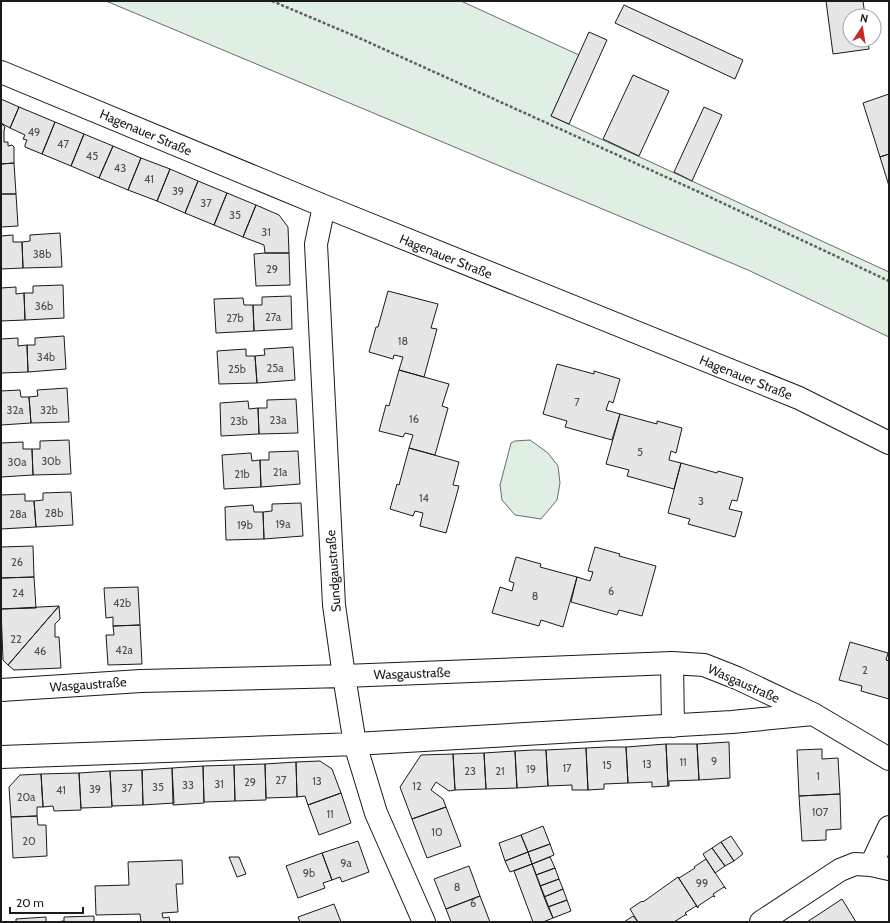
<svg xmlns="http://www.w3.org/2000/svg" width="890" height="923" font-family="Cabin,sans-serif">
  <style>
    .green { fill: #e0efe3; stroke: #6a6a6a }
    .building { fill: #e6e6e6; stroke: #1a1a1a }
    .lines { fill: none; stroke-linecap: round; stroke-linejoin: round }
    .minor-casing { stroke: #1a1a1a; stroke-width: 24 }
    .path { stroke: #5f5f5f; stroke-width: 2.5; stroke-dasharray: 3 2; stroke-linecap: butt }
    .minor { stroke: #fff; stroke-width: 22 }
    .labels { text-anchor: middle; stroke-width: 3; stroke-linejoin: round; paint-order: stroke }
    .number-label { font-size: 11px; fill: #4d4d4d }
    .street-label { font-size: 13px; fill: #1a1a1a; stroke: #fff }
  </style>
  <rect width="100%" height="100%" fill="#fff"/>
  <path class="green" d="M106 1H461L579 55 551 116 889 272V337L748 270Z
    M530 440 548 453 558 466 560 483 557 500 541 519 515 515 502 500 500 485 511 443 515 441Z"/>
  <path class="building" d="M826 1H863L865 16H850V40H868L869 49 833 54Z
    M624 5 743 60 735 79 615 23Z
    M589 32 607 40 569 124 551 116Z
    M633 75 669 91 639 156 603 139Z
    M889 94V154L880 157 863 103Z
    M1 99 19 107 10 128 1 123Z
    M19 107 55 122 42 154 25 147V145L27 140 23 139 25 135 10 128Z
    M704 107 722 115 692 181 674 172Z
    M55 122 84 134 71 166 42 154Z
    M1 123 5 127 4 131V142H8V146L12 145 14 147V163L1 164Z
    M84 134 113 146 99 178 71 166Z
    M113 146 141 158 128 190 99 178Z
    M889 154V186L880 157Z
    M141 158 170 169 157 201 128 190Z
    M14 163 16 194H1V164Z
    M170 169 198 181 185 213 157 201Z
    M198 181 227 193 214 225 185 213Z
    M227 193 256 205 243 237 214 225Z
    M1 194H16L18 226 1 227Z
    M256 205 279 215 288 227 289 253H265L264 245 243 237Z
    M60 233 62 267 23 268 22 242 30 241V235Z
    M13 235V242H22L23 268 1 269V236Z
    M265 253H289L290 285 256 286 254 254Z
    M63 285 64 318 25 320 24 293H33V286Z
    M16 287V294L24 293 25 320 1 321V288Z
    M388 291 438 304 431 328 437 329 424 377 399 370 403 357 394 355 393 359 369 352 376 327H378Z
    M291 296 292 329 254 331 253 305H262V297Z
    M243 298 244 305H253L254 331 216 333 214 299Z
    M64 336 66 369 28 372 27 345H35V338Z
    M18 338V346L27 345 28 372 1 373V339Z
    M293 347 295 380 257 383 255 356 265 355 264 349Z
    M246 349V356H255L257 383 219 384 217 351Z
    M557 364 594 374V371L620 379 613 403 609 401 606 410 620 414 612 440 565 427 567 421 543 414Z
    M399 370 449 384 442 406 448 408 435 455 409 448 413 435 405 433 403 437 379 431 386 405 389 406Z
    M67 388 69 422 31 423 29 397 38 396 37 390Z
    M20 390 21 397H29L31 423 1 425V391Z
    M296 399 298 433 259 434 258 408H267V400Z
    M248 401 249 409 258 408 259 434 221 436 220 403Z
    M620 414 657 424V421L682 428 676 453 671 451 669 460 681 463 674 489 627 476 629 470 606 464Z
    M69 440 71 474 33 475 32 449H40V441Z
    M23 442V449H32L33 475 1 477V443Z
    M409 448 459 462 453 485 459 486 446 533 420 526 423 513 415 511 413 516 390 509 397 484 399 485Z
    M298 451 300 484 261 487 260 460H269V452Z
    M251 453 252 461 260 460 261 487 224 489 222 455Z
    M681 463 717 473 718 471 743 478 737 501 732 500 729 509 742 512 735 537 688 524 690 519 668 513Z
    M71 492 73 525 36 527 34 501 43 500V493Z
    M25 494V501H34L36 527 1 529V495Z
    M301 503 303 536 264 539 263 512 272 511V504Z
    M253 505 254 512H263L264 539 226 540 225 507Z
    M33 546 34 577 1 578V547Z
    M595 547 620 554 619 556 656 566 642 616 619 610 617 615 571 602 577 577 590 581 593 572 588 571Z
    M516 557 541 564 540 567 577 577 563 627 541 620 539 626 492 613 500 587 512 591 514 583 509 581Z
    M34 577 36 608 1 609V578Z
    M138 587 140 625 113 626V617L106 618 104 588Z
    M59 606 60 619 55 624V637H59L61 668 14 670 8 665Z
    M59 606 8 665 3 660 1 609Z
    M140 625 142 664 108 665 106 635H114L113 626Z
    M850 642 888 653 886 660 889 661V699L861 691 862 686 839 680Z
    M729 742 730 778 699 780 697 744Z
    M666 744H697L699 780 669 781V786H668Z
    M666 744 668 786 652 787V782L628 783 626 747Z
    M607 747H626L628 783 604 784V789L588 790 586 748Z
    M586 748 588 790H572V785L548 786 546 750Z
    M822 749V759L838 758 840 794 799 796 797 750Z
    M533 750H546L548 786 517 788 515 751Z
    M515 751 517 788 486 789 484 753Z
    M484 753 486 789 455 790 453 754Z
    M453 754 455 790 449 791 436 782 431 790 443 799 446 807 412 819 400 787 421 755Z
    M320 761 332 769 341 793 308 805 305 796 297 797 296 762Z
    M296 762 297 797 266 798 265 764Z
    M265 764 266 800 235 801 234 765Z
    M234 765 235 801 204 802 203 766Z
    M203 766 204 803 173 805 172 768Z
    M172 768 174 803 143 805 142 770Z
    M142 770 143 805 112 806 110 771Z
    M110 771 112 807 81 808 79 773Z
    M79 773 81 810 54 811 53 806 43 807 41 774Z
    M41 774 43 807H37V816L11 817 9 787 20 775Z
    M341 793 351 823 319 835 308 805Z
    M840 794 841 829 826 830V840L802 841 799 796Z
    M446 807 461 846 427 858 412 819Z
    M37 816 38 825H46L47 856 13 858 11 817Z
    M543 826 550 844 528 852 521 835Z
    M521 835 528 852 505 861 499 843Z
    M731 836 743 854 734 861 721 842Z
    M358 841 369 872 342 882 340 877 332 880 322 853Z
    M721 842 734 861 725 866 712 848Z
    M550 844 554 855 532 864 528 852Z
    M712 848 725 866 715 873 703 854Z
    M528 852 532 864 510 872 505 861Z
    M322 853 332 880 323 883 325 888 298 898 286 866Z
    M229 857H239L246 874 237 877Z
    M550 857 555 868 536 875 532 864Z
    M706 859 726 889 724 887 713 894 715 897 713 896 698 906V908L678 877 679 878 695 868 694 867Z
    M182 860 183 884H176L178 912 162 913 163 918 169 917 170 922H141L140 914 96 915 95 886 129 885 128 862Z
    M532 864 553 918 543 922H533L514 871Z
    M469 866 480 896 446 909 434 879Z
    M555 868 559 879 540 886 536 875Z
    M678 877 698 908 696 906 685 913 687 915H685L674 922H638L630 909 642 901 643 902Z
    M559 879 563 889 544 897 540 886Z
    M563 889 567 900 548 907 544 897Z
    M480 896 490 922H451L446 909Z
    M842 899 856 922H807Z
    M567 900 571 911 553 918 548 907Z
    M334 904 341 922H300L298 917Z
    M94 916V922H55L64 921V917Z
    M633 916 638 922H624Z
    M46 917V922H16V919Z"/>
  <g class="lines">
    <defs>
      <path id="minor" d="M1 72 324 206 799 398 889 443
        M324 206 316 244 334 605 344 676 355 744 376 813 424 922
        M672 663 673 726
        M1 690 141 681 344 676 672 663 704 665 737 678 813 714 889 759
        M1 757 355 744 732 722 813 714
        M871 865 889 827
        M761 922 840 870 855 864 871 865 889 869"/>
    </defs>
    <use href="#minor" class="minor-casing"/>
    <path class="path" d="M272 1 357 37 699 192 889 281"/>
    <use href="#minor" class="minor"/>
  </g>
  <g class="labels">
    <g class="number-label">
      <text x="34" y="136">49</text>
      <text x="63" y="148">47</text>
      <text x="92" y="160">45</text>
      <text x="120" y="172">43</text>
      <text x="149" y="183">41</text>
      <text x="178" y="195">39</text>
      <text x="206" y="207">37</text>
      <text x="235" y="219">35</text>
      <text x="266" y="236">31</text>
      <text x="42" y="258">38b</text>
      <text x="272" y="273">29</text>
      <text x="44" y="310">36b</text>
      <text x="273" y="321">27a</text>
      <text x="235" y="322">27b</text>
      <text x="403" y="345">18</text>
      <text x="46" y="361">34b</text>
      <text x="275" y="372">25a</text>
      <text x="237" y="373">25b</text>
      <text x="577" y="406">7</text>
      <text x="15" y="414">32a</text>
      <text x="49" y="414">32b</text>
      <text x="414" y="423">16</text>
      <text x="278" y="424">23a</text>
      <text x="239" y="425">23b</text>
      <text x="640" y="456">5</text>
      <text x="51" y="465">30b</text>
      <text x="17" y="466">30a</text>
      <text x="280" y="476">21a</text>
      <text x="242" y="478">21b</text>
      <text x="424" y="502">14</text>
      <text x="701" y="505">3</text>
      <text x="54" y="517">28b</text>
      <text x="18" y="518">28a</text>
      <text x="283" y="528">19a</text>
      <text x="245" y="529">19b</text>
      <text x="17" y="566">26</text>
      <text x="611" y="595">6</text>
      <text x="18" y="597">24</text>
      <text x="535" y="600">8</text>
      <text x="122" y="607">42b</text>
      <text x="16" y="643">22</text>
      <text x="124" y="654">42a</text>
      <text x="40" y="655">46</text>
      <text x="865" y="674">2</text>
      <text x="714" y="765">9</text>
      <text x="683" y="766">11</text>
      <text x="647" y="768">13</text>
      <text x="607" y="769">15</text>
      <text x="567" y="772">17</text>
      <text x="531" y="773">19</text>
      <text x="470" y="775">23</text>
      <text x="500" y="775">21</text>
      <text x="818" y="780">1</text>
      <text x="281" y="784">27</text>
      <text x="317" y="785">13</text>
      <text x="250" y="786">29</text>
      <text x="219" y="788">31</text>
      <text x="188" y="789">33</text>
      <text x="417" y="790">12</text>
      <text x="158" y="791">35</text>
      <text x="127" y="792">37</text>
      <text x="95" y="793">39</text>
      <text x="61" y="794">41</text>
      <text x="26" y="801">20a</text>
      <text x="820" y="816">107</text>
      <text x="330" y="818">11</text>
      <text x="437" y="836">10</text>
      <text x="29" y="845">20</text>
      <text x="346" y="867">9a</text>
      <text x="309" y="877">9b</text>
      <text x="702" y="887">99</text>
      <text x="457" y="891">8</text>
      <text x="473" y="907">6</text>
    </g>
    <g class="street-label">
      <text transform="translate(146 132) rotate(23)" y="5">Hagenauer Straße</text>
      <text transform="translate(446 256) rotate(22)" y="5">Hagenauer Straße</text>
      <text transform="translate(746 377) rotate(22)" y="5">Hagenauer Straße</text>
      <text transform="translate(333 571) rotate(-94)" y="5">Sundgaustraße</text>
      <text transform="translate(412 673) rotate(-2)" y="5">Wasgaustraße</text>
      <text transform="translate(744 683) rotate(24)" y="5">Wasgaustraße</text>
      <text transform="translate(88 684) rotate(-4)" y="5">Wasgaustraße</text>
    </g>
  </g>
  <rect width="890" height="923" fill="none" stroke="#1a1a1a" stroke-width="4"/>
  <g transform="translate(862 28) rotate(12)"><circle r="19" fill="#ffffff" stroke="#a3a3a3"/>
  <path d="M0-3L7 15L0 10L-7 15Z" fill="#c62828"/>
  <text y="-6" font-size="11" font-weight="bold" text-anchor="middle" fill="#1a1a1a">N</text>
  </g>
  <path d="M10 907v6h73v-6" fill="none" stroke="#1a1a1a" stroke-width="2"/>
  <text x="16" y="907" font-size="12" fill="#1a1a1a" stroke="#ffffff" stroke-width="3" paint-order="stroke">20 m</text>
</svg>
